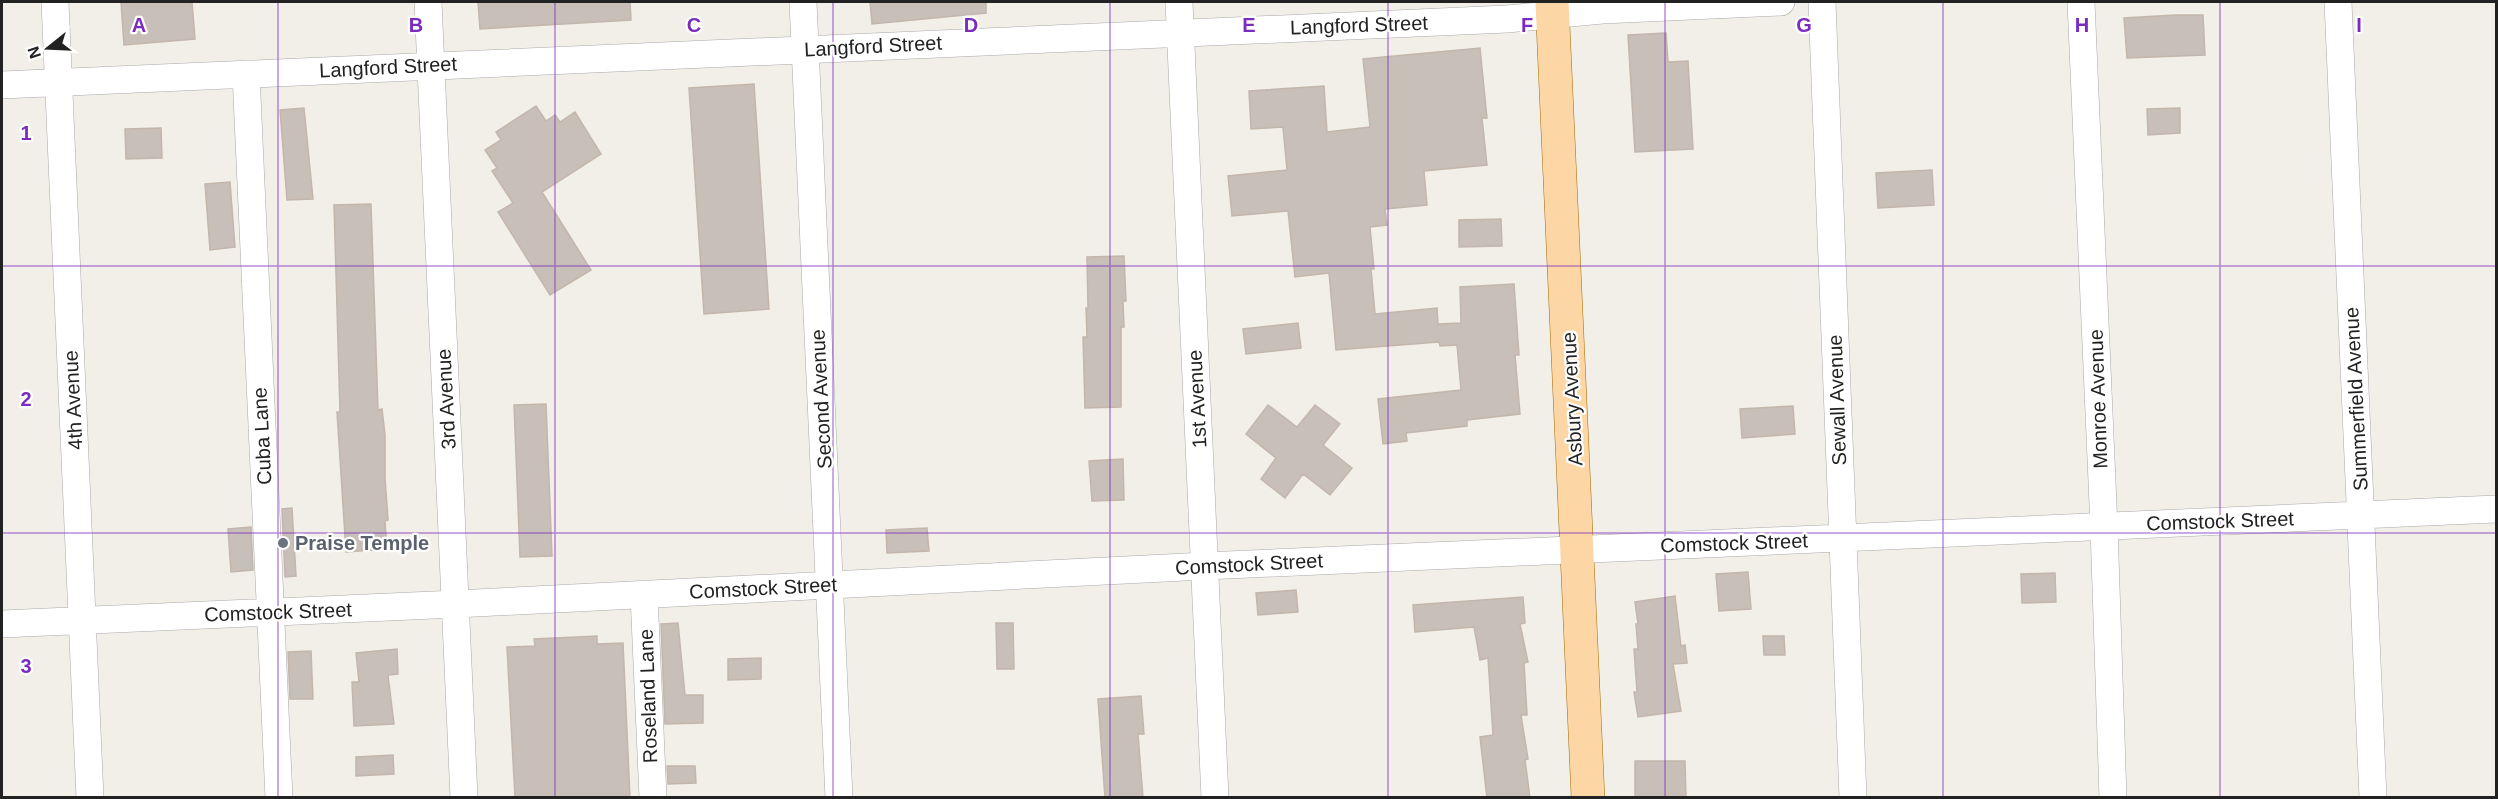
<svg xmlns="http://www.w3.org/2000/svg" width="2498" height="799" font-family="Helvetica,sans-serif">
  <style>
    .building { fill: #c7bfb8; stroke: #c4b6ab; stroke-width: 1.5 }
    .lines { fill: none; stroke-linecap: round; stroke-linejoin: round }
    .minor-casing { stroke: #a9a9a9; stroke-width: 28 }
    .major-casing { stroke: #a06b00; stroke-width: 34 }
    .minor { stroke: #fff; stroke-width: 27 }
    .major { stroke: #fcd6a4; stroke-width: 33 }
    .grid { fill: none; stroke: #7b2cbf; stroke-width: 1.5; stroke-opacity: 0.55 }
    .worship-dot { fill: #6b7280; stroke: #fff; stroke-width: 2 }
    .labels { text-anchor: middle; stroke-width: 4.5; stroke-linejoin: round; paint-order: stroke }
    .street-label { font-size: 20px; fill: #222; stroke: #fff }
    .worship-label { font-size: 20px; font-weight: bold; fill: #5b616d; stroke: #fff; text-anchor: start }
    .grid-label { font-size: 20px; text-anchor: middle; font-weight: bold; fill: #7b2cbf; stroke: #fff; stroke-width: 4.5; stroke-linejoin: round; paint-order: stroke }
  </style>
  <rect width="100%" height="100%" fill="#f2efe9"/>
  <path class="building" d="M121 2H192L195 39 124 45Z
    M478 2H630L631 20 480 29Z
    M870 2H986V13L872 24Z
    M2175 15H2203L2205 55 2127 58 2124 18Z
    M1666 33 1668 62 1688 61 1693 149 1635 152 1628 35Z
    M1480 48 1487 118H1482L1487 165 1424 171 1427 205 1385 209 1387 225 1370 227 1374 269H1371L1375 314 1437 308 1438 324 1461 323 1460 287 1514 284 1519 355H1515L1520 414 1467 420V426L1406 433 1407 441 1383 444 1378 399 1461 390 1457 345 1440 346 1439 342 1336 350 1329 273 1295 277 1288 211 1232 216 1228 176 1287 170 1283 127 1251 129 1249 91 1324 86 1327 132 1370 127 1363 59Z
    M754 84 769 309 704 314 689 88Z
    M536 106 546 121 555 115 560 122 575 112 601 154 542 192 591 270 550 295 498 212 513 203 492 171 497 168 485 150 501 140 496 132Z
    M304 108 313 199 287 200 280 110Z
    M2180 108V133L2148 135 2147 109Z
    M161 128 162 158 126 159 125 129Z
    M1932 170 1934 205 1878 208 1876 173Z
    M230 182 235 247 210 250 205 184Z
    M371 204 378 410 382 409 385 435V478L388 520 385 521 387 549 346 552 337 412H340L334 205Z
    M1501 219 1502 246 1459 247V220Z
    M1124 256 1126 301H1123L1124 327H1121V407L1085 408 1083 337H1087L1086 308H1088L1087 257Z
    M1298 323 1301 348 1246 354 1243 329Z
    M546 404 552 556 520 557 514 405Z
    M1268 405 1297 427 1315 405 1340 424 1323 445 1352 468 1330 495 1303 474 1285 498 1261 479 1276 458 1246 434Z
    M1793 406 1795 434 1742 438 1740 409Z
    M1123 459 1124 500 1092 501 1089 461Z
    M292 508 296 576 285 577 282 509Z
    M251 527 253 570 231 572 228 529Z
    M927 528 929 551 887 553 886 530Z
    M1748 572 1751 609 1719 611 1716 574Z
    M2055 573 2056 602 2022 603 2021 574Z
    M1296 590 1298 612 1258 615 1256 593Z
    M1675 596 1681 646 1685 645 1687 663 1673 664 1681 711 1638 717 1634 692H1637L1634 649H1638L1636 624H1638L1635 602Z
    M1523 597 1525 623 1520 624 1528 662 1524 663 1527 715H1521L1528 759 1525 760 1530 798H1487L1480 737 1493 735 1488 658 1480 660 1474 627 1415 632 1413 605Z
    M678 623 685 695H703V723L665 724 661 624Z
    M996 623H1013L1014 669H997Z
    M597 636V644L623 643 630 798H515L507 647 535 646 534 639Z
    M1763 636H1784L1785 655H1764Z
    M397 649 398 674 388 675 394 724 354 726 352 682H359L356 653Z
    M311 651 313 699H290L288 652Z
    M761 658V679L728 680V659Z
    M1141 696 1144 734H1138L1143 798H1105L1098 699Z
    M393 755 394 774 356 776V757Z
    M1635 761H1685L1686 798H1635Z
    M667 766H695L696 783 668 784Z"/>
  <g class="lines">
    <defs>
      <path id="minor" d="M55 2 90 798
        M428 2 464 798
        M803 2 839 798
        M1179 2 1215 798
        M1822 2 1853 798
        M2081 2 2104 527 2113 798
        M2338 2 2373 798
        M246 74 279 798
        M2 85 1507 19 1602 10 1781 2
        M644 595 653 798
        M2 624 456 604 1205 566 2496 509"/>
      <path id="major" d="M1552 2 1588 798"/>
    </defs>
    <use href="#minor" class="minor-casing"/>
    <use href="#major" class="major-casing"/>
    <use href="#minor" class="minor"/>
    <use href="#major" class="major"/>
  </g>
  <path class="grid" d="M278 2V798M555 2V798M833 2V798M1110 2V798M1388 2V798M1665 2V798M1943 2V798M2220 2V798M2 266H2496M2 533H2496"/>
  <circle class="worship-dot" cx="283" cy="543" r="6"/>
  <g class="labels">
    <g class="street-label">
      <text transform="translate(1359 25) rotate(-2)" y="7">Langford Street</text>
      <text transform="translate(873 46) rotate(-3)" y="7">Langford Street</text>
      <text transform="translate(388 67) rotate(-3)" y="7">Langford Street</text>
      <text transform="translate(446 399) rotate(-93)" y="7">3rd Avenue</text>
      <text transform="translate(821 399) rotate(-93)" y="7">Second Avenue</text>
      <text transform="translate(1197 399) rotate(-93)" y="7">1st Avenue</text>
      <text transform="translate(1572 399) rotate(-93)" y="7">Asbury Avenue</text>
      <text transform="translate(2098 399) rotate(-92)" y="7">Monroe Avenue</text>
      <text transform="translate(2356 399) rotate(-93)" y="7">Summerfield Avenue</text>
      <text transform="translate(73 400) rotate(-93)" y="7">4th Avenue</text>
      <text transform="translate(1837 400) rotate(-92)" y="7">Sewall Avenue</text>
      <text transform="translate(262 436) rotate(-93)" y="7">Cuba Lane</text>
      <text transform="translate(2220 521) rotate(-2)" y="7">Comstock Street</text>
      <text transform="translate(1734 543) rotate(-2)" y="7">Comstock Street</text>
      <text transform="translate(1249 564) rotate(-3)" y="7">Comstock Street</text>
      <text transform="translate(763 588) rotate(-3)" y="7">Comstock Street</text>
      <text transform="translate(278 612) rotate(-2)" y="7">Comstock Street</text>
      <text transform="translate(648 696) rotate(-92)" y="7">Roseland Lane</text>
    </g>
    <g class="worship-label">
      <text x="295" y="550">Praise Temple</text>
    </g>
  </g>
  <g class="grid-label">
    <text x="139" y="32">A</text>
    <text x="416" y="32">B</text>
    <text x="694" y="32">C</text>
    <text x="971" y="32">D</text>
    <text x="1249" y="32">E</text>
    <text x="1527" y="32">F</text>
    <text x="1804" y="32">G</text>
    <text x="2082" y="32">H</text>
    <text x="2359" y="32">I</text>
    <text x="26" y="140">1</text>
    <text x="26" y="406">2</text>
    <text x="26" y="673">3</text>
  </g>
  <rect width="2498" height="799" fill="none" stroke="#222222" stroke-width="6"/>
  <g transform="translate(48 48) rotate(252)" stroke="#ffffff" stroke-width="4.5" paint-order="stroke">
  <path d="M0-4.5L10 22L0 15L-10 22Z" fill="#222222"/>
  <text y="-9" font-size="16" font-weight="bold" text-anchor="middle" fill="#222222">N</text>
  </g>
</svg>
